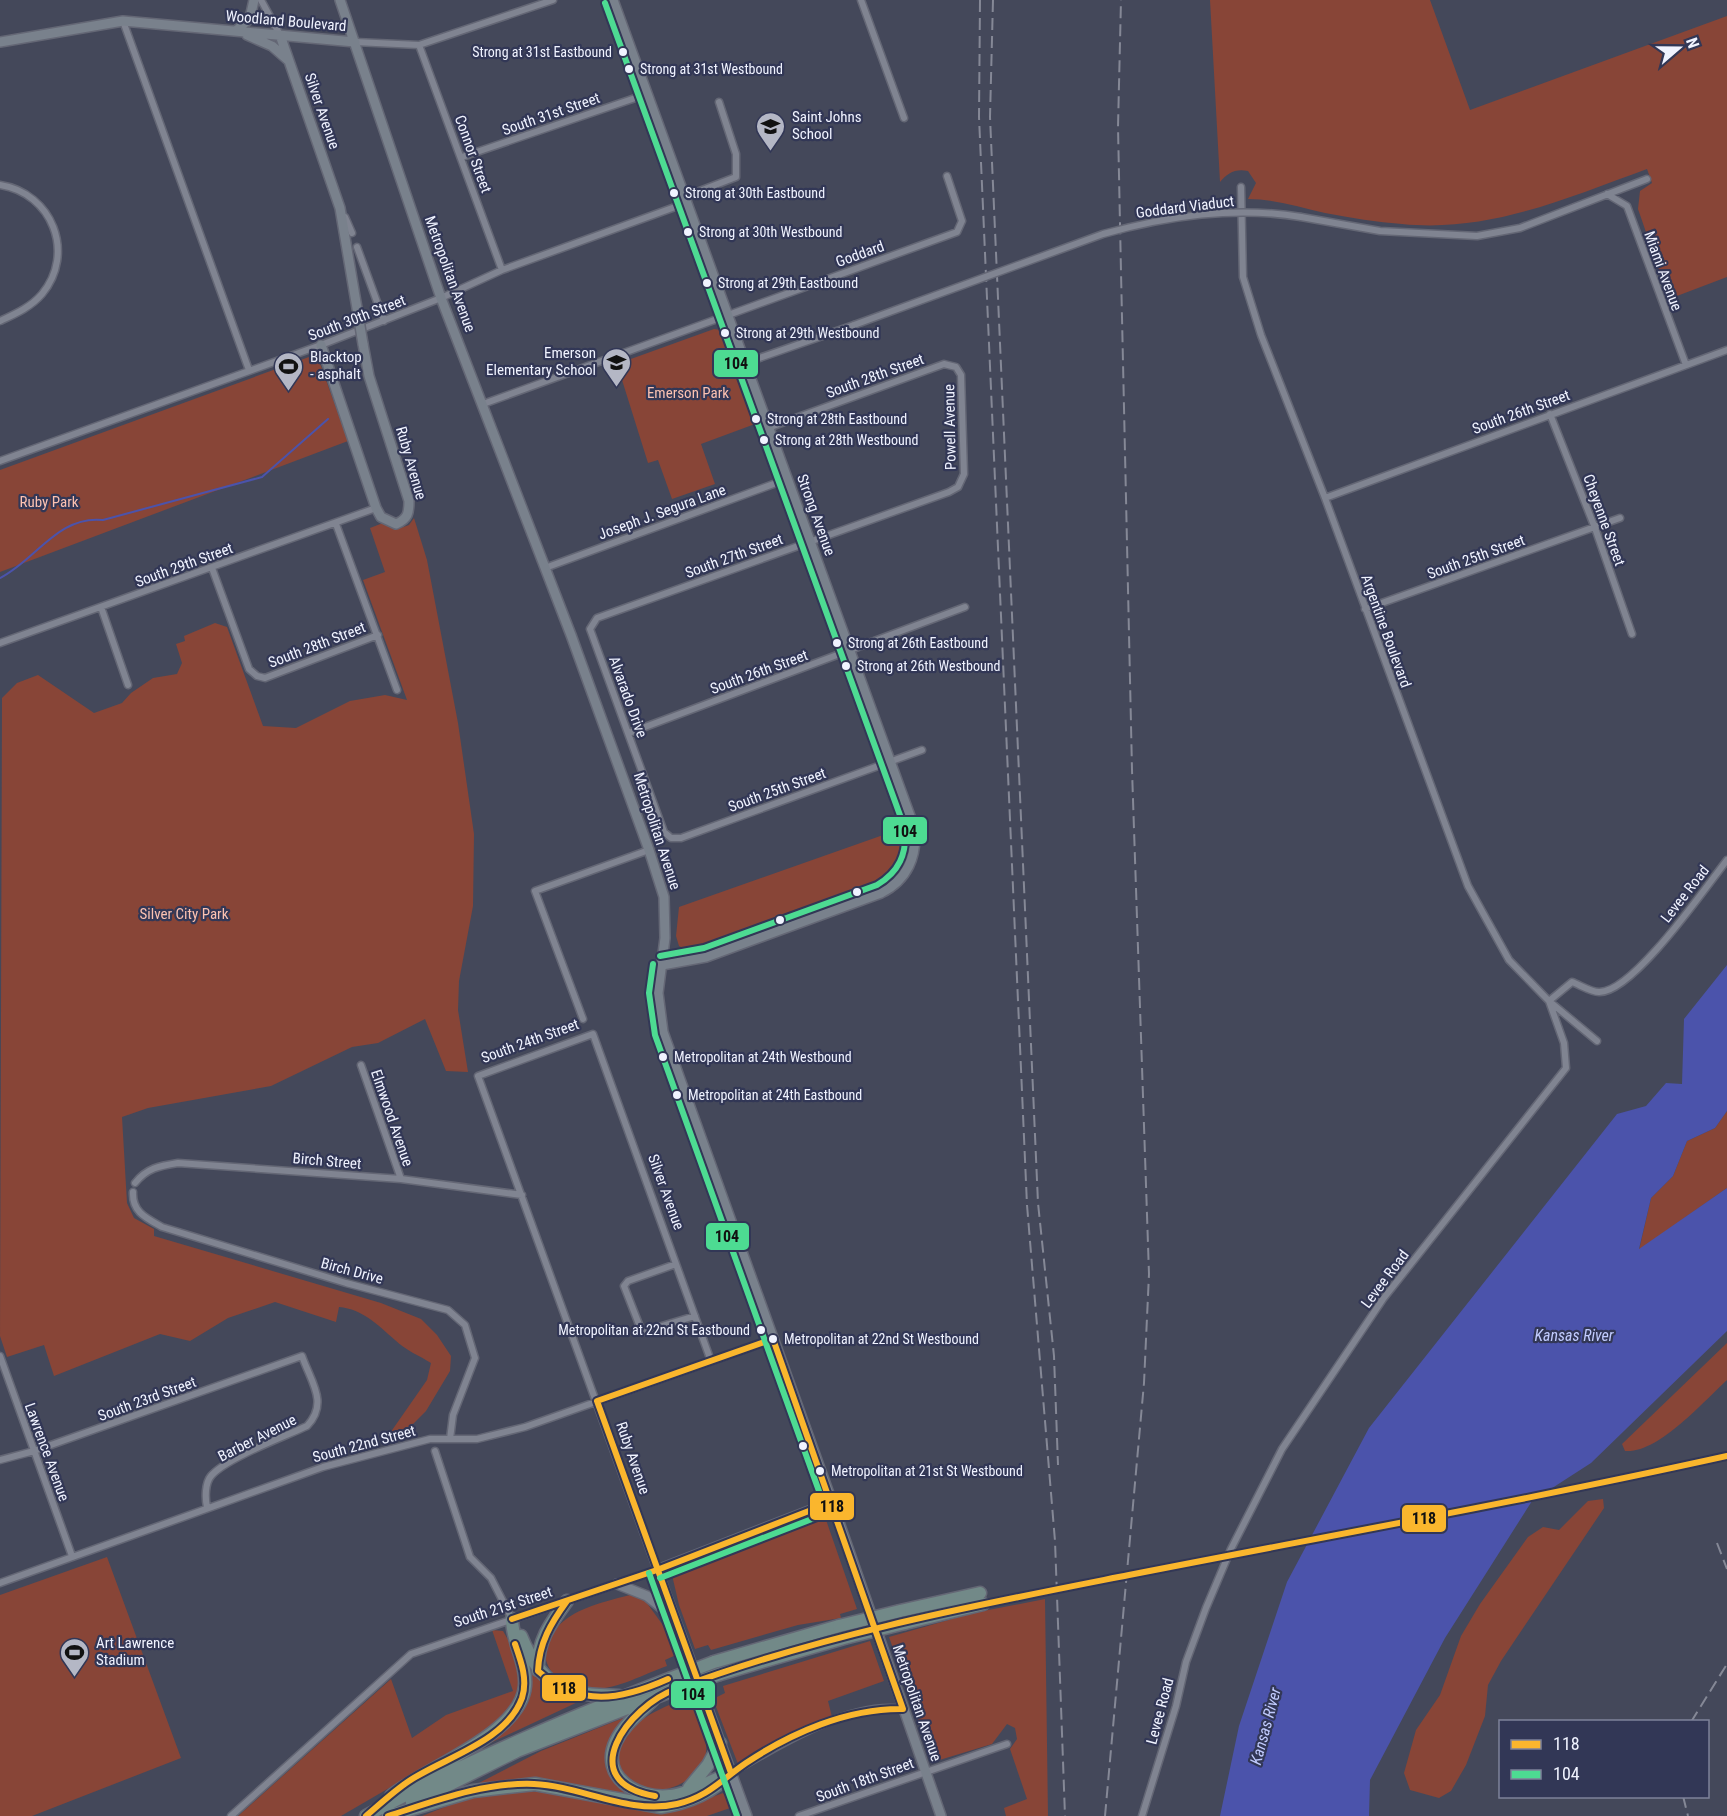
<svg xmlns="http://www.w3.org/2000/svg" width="1727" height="1816" font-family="'Roboto Condensed',sans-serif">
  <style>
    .green { fill: #884537 }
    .water { fill: #4b53ab }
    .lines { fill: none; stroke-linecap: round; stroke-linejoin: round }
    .stream { stroke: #4b53ab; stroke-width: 2 }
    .street-casing { stroke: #646775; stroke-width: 9 }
    .secondary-casing { stroke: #646775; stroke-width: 12 }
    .highway-casing { stroke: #646775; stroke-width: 15 }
    .street { stroke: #808491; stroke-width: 6 }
    .secondary { stroke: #79818c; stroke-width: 9 }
    .highway { stroke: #728988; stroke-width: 12 }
    .rail { stroke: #858896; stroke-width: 2; stroke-dasharray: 12 6; stroke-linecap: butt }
    .street-bridge-casing { stroke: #646775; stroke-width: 9; stroke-linecap: butt }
    .secondary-bridge-casing { stroke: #646775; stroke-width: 12; stroke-linecap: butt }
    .highway-bridge-casing { stroke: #646775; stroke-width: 15; stroke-linecap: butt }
    .street-bridge { stroke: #808491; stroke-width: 6 }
    .secondary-bridge { stroke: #79818c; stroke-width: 9 }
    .highway-bridge { stroke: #728988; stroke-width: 12 }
    .bus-1-casing { stroke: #323756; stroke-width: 10 }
    .bus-2-casing { stroke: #323756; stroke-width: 10 }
    .bus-1 { stroke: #fab62d; stroke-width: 6 }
    .bus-2 { stroke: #4ddb92; stroke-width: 6 }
    .bus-dot { fill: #f0f3ff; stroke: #323756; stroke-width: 2 }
    .labels { text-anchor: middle; stroke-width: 4.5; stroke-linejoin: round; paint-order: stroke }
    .bus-label { font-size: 14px; fill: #f0f3ff; stroke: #323756; text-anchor: start }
    .street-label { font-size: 15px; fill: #f0f3ff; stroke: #323756 }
    .poi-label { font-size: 15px; fill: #f0f3ff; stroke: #323756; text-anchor: start }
    .park-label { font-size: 15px; fill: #fcc2b1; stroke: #323756 }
    .water-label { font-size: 16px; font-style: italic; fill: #c1cbfe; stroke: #323756 }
    .line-badge { stroke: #323756; stroke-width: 2 }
    .pale-badge-label { font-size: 16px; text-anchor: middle; font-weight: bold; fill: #111 }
  </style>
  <rect width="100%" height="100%" fill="#44485a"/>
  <path class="green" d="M1210 0H1430L1470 110 1727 16V277L1669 299 1638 209 1640 191 1652 183 1647 169C1567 198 1489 233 1402 224 1377 222 1351 218 1325 213 1299 207 1275 199 1248 199L1256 183 1248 171C1236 168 1227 173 1220 182Z
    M714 329 721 330 755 424 701 444 715 484 672 499 658 460 648 463 617 364Z
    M309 357 318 360 321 366 348 441 0 572V470Z
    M414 518 427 560 458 723 474 834 473 906 459 981 458 1010 468 1072 446 1071 425 1019 378 1043 352 1047 271 1086 148 1108 122 1117 127 1203 134 1218 154 1229V1236L381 1303 421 1319 437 1335 451 1356 450 1371 426 1411 412 1425 388 1436 427 1380 431 1363C420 1356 405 1350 395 1340 379 1326 363 1309 339 1307L336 1322 275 1302 228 1318 190 1341 160 1334 54 1376 44 1345 7 1357 0 1336 2 698 17 683 38 675 94 713 122 703 131 693 153 678 177 674 182 663 176 644 185 641 184 636 215 623 227 627 263 726 296 728 350 701 385 695 407 700 363 580 385 572 370 528 383 523 395 530 409 525Z
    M903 828C908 850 901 868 883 882L703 948 685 949 679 946 676 936 679 907Z
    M1727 1111V1188L1639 1250 1651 1198 1673 1176 1687 1141 1715 1128Z
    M1727 1343V1380C1704 1401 1658 1454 1625 1451L1622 1444Z
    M1603 1499 1604 1508 1501 1661 1488 1685 1485 1716 1466 1765 1451 1791 1439 1798 1410 1790 1404 1773 1416 1730 1440 1695 1461 1636 1480 1604 1528 1537 1543 1527 1559 1530 1588 1501Z
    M819 1514 821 1518 825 1517 857 1609 840 1614 841 1618 798 1625 711 1650 708 1645 695 1649 679 1605 672 1575Z
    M107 1557 181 1758 32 1816H0V1595Z
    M630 1595 644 1599 665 1628 676 1655 665 1660 667 1666C644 1674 616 1690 592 1689 548 1688 527 1649 565 1620 581 1607 610 1600 630 1595Z
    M1045 1599 1048 1816H1006L1004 1808 1027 1799 1010 1749 1017 1739 1015 1728 1007 1724 992 1744 933 1762 889 1637 973 1613Z
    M492 1630 503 1631 510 1643 520 1681 514 1703 494 1727 341 1816H238L391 1679 412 1738 446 1715 513 1691Z
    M870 1641 884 1681 828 1701 832 1717 738 1764 713 1699 725 1693 723 1686Z
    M531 1668 550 1689 580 1701 488 1744 487 1740 507 1728 528 1669Z
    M679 1701 682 1709 694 1703C699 1718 708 1737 706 1752 704 1780 660 1799 637 1787 629 1784 622 1774 620 1766 611 1731 653 1711 679 1701Z
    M623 1718 626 1721 612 1776 627 1794 625 1797 548 1781 479 1787 477 1784 541 1751Z
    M521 1790 580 1797 653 1813 677 1810 723 1793 733 1807 707 1816H422L468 1798Z"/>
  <path class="water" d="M1727 965V1111L1715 1128 1687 1141 1673 1176 1651 1198 1639 1249 1727 1188V1331L1591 1463 1532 1501 1445 1638 1370 1780 1369 1816H1220L1239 1726 1287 1582 1369 1428 1617 1114 1646 1106 1666 1083 1682 1084 1684 1019Z"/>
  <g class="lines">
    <path class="stream" d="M0 578C36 560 58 515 103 520L262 477 328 419"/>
    <defs>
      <path id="street" d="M261 0 280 35
        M861 0 904 118
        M123 21 249 370
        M355 42 419 45 553 0
        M419 45 502 270
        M462 157 647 94
        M0 185C52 193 76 253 42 294 31 307 15 314 0 321
        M1241 187 1243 277 1261 335 1325 498 1468 886 1509 960 1549 1001 1597 1041
        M1607 194 1627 206 1686 365
        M684 197 736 177V154L719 102
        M345 217 352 233
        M1301 217 1380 231 1477 236 1520 228 1647 179
        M357 247 384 321
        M745 363 854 325
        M483 404 957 232 962 221 947 176
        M1550 414 1595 528 1632 634
        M768 428 944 364 956 367 961 375 964 474 958 487 949 492 597 618 590 629 664 832 671 838H681L922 750
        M0 461 321 345 441 298 502 270 686 203
        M1325 498 1727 350
        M336 524 397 690
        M212 568 249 669 257 676 265 678 378 635
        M545 568 787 479
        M101 607 128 685
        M1365 609 1620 518
        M0 643 376 508
        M629 733 965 607
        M583 1019 535 891 649 850
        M361 1065 401 1179
        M135 1183C147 1168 159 1166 178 1163L401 1179 522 1195
        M133 1192C132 1212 146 1218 162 1227L346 1283 448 1310 465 1325 475 1358 453 1415 450 1439
        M676 1264 628 1281 624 1286 642 1332 695 1316
        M0 1356 72 1556
        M435 1451 470 1557 491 1578 512 1619
        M0 1460 34 1451 302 1356C311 1382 329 1403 307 1426 284 1437 226 1458 211 1476 205 1483 205 1498 207 1507
        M0 1583 323 1467 430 1439H477L525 1427 773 1339
        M731 1773C777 1746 849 1701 903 1709
        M231 1816 411 1654 657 1570 478 1076 593 1034 711 1361
        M799 1816 1007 1744
        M1142 1816 1176 1706 1186 1662 1206 1608 1231 1549 1282 1449 1383 1299 1566 1068 1564 1043 1549 1001 1572 982C1580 985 1591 992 1599 992 1633 993 1705 888 1727 860"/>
      <path id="secondary" d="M340 0 441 298 571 635 649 850 664 897 665 938 658 993 663 1032 832 1502 941 1816
        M613 0 914 827C918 856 907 880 881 893L706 957 662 965
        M236 31 250 18 254 0
        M247 35 272 46 288 60
        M280 35 340 208 358 314
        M0 42 123 21 355 42
        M321 345 376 508 381 517 396 524C408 519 409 513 409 501L369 376 363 344
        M617 1584 647 1596 674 1618
        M747 1816 657 1570 832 1502"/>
      <path id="highway" d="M900 1611 980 1593
        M905 1623 983 1604
        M521 1636C542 1688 565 1695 619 1696
        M714 1662 839 1626
        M538 1670C537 1641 550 1624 567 1601
        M720 1674 844 1638
        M653 1700C640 1713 624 1724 616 1741 599 1777 638 1800 670 1796 691 1794 710 1780 730 1774
        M689 1788 708 1765 720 1743
        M391 1796C427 1767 521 1734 525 1686 527 1663 512 1642 512 1619
        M412 1803 517 1751 674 1690
        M366 1816C464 1762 566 1719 669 1679
        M388 1816 473 1791 535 1784 661 1807C687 1803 713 1792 731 1773"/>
    </defs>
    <use href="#street" class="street-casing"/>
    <use href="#secondary" class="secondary-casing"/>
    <use href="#highway" class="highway-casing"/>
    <use href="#street" class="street"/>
    <use href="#secondary" class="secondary"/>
    <use href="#highway" class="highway"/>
    <path class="rail" d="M980 0 979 117 1027 1205 1055 1541 1065 1816
      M993 0 990 117 1038 1203 1054 1356 1058 1465
      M1717 1543 1727 1569
      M1691 1722 1727 1664
      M1683 1796 1688 1816
      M1105 1816 1144 1383 1149 1274 1132 770 1121 272 1118 127 1121 0"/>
    <defs>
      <path id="street-bridge" d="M854 325 1103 234C1168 216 1234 206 1301 217"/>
      <path id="secondary-bridge" d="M358 314 363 344"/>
      <path id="highway-bridge" d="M839 1626 900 1611
        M844 1638 905 1623
        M669 1679 714 1662
        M674 1690 720 1674"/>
    </defs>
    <use href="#street-bridge" class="street-bridge-casing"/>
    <use href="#secondary-bridge" class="secondary-bridge-casing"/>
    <use href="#highway-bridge" class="highway-bridge-casing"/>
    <use href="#street-bridge" class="street-bridge"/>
    <use href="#secondary-bridge" class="secondary-bridge"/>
    <use href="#highway-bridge" class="highway-bridge"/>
    <defs>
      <path id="bus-1" d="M567 1601C551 1623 539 1643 538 1671 580 1708 621 1700 668 1679
        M512 1619 657 1570 832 1502
        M655 1796C572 1782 628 1706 676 1689 822 1634 977 1605 1129 1575 1328 1536 1528 1500 1727 1456
        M366 1816C380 1804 394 1791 409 1781 445 1757 506 1742 522 1698 528 1680 521 1661 515 1644
        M388 1816C435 1801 484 1782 534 1784 581 1786 629 1815 677 1804 708 1797 721 1780 746 1763 791 1733 848 1708 903 1709L773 1339 597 1401 731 1773"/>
      <path id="bus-2" d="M605 3 905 829C907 854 899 872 877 885L704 948 660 956
        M653 964 649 993 655 1035 824 1505
        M649 1573 737 1816
        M660 1578 835 1510"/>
    </defs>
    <use href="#bus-1" class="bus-1-casing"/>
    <use href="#bus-2" class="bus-2-casing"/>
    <use href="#bus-1" class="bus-1"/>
    <use href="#bus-2" class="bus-2"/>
  </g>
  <defs>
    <symbol id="school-pin" viewBox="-11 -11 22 30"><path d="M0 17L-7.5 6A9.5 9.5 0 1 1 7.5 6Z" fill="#b4b7c5" stroke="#323756"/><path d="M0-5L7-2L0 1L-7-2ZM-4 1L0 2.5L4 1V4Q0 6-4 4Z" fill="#111"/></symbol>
    <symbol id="stadium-pin" viewBox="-11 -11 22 30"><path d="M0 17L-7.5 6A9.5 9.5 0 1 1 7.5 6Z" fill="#b4b7c5" stroke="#323756"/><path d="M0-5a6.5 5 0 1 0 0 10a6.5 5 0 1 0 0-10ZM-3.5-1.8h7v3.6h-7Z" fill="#111"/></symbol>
  </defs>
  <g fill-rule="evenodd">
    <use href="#school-pin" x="754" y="110" width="33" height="45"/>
    <use href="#school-pin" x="600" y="346" width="33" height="45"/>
    <use href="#stadium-pin" x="272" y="350" width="33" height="45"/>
    <use href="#stadium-pin" x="58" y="1636" width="33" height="45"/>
  </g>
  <g class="bus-dot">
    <circle cx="623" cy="52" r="5"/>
    <circle cx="629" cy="69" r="5"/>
    <circle cx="674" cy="193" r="5"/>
    <circle cx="688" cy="232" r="5"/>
    <circle cx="707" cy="283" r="5"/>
    <circle cx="725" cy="333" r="5"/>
    <circle cx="756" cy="419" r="5"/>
    <circle cx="764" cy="440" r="5"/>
    <circle cx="837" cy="643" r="5"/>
    <circle cx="846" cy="666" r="5"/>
    <circle cx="857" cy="892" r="5"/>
    <circle cx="780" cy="920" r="5"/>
    <circle cx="663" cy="1057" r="5"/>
    <circle cx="677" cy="1095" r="5"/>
    <circle cx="761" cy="1330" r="5"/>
    <circle cx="773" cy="1339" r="5"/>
    <circle cx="803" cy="1446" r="5"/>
    <circle cx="820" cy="1471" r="5"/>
  </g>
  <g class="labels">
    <g class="bus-label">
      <text x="612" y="57" text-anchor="end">Strong at 31st Eastbound</text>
      <text x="640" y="74">Strong at 31st Westbound</text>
      <text x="685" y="198">Strong at 30th Eastbound</text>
      <text x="699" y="237">Strong at 30th Westbound</text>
      <text x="718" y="288">Strong at 29th Eastbound</text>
      <text x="736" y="338">Strong at 29th Westbound</text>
      <text x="767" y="424">Strong at 28th Eastbound</text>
      <text x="775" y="445">Strong at 28th Westbound</text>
      <text x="848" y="648">Strong at 26th Eastbound</text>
      <text x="857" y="671">Strong at 26th Westbound</text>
      <text x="674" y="1062">Metropolitan at 24th Westbound</text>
      <text x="688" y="1100">Metropolitan at 24th Eastbound</text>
      <text x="750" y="1335" text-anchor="end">Metropolitan at 22nd St Eastbound</text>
      <text x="784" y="1344">Metropolitan at 22nd St Westbound</text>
      <text x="831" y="1476">Metropolitan at 21st St Westbound</text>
    </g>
    <g class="street-label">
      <text transform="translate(286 21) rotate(5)" y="5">Woodland Boulevard</text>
      <text transform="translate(322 111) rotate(71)" y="5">Silver Avenue</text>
      <text transform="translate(551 114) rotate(-19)" y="5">South 31st Street</text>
      <text transform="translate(473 154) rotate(70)" y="5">Connor Street</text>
      <text transform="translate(1185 207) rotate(-7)" y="5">Goddard Viaduct</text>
      <text transform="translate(860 254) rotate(-20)" y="5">Goddard</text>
      <text transform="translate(1663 271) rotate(70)" y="5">Miami Avenue</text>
      <text transform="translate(450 274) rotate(70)" y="5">Metropolitan Avenue</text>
      <text transform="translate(357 318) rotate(-21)" y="5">South 30th Street</text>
      <text transform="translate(875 376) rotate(-20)" y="5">South 28th Street</text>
      <text transform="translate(1521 412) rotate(-20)" y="5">South 26th Street</text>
      <text transform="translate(950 427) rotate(-91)" y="5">Powell Avenue</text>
      <text transform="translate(411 463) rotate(74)" y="5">Ruby Avenue</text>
      <text transform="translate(662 512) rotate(-20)" y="5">Joseph J. Segura Lane</text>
      <text transform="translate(816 515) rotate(70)" y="5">Strong Avenue</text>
      <text transform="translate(1604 520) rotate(70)" y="5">Cheyenne Street</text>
      <text transform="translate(734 556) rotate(-20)" y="5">South 27th Street</text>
      <text transform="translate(1476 557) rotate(-20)" y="5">South 25th Street</text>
      <text transform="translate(184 565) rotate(-20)" y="5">South 29th Street</text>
      <text transform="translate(1386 631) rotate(70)" y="5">Argentine Boulevard</text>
      <text transform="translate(317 645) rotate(-21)" y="5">South 28th Street</text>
      <text transform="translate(759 672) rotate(-20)" y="5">South 26th Street</text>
      <text transform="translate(628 697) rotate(70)" y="5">Alvarado Drive</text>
      <text transform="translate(777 790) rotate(-20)" y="5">South 25th Street</text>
      <text transform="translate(657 831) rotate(72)" y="5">Metropolitan Avenue</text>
      <text transform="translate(1685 894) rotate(-52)" y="5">Levee Road</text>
      <text transform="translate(530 1041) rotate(-20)" y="5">South 24th Street</text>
      <text transform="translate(392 1118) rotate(71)" y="5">Elmwood Avenue</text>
      <text transform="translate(327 1161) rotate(5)" y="5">Birch Street</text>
      <text transform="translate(666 1192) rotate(70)" y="5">Silver Avenue</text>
      <text transform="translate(352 1271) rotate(15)" y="5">Birch Drive</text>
      <text transform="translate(1385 1279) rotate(-53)" y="5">Levee Road</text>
      <text transform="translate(147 1399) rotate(-20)" y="5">South 23rd Street</text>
      <text transform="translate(257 1438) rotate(-27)" y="5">Barber Avenue</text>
      <text transform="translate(364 1444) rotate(-15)" y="5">South 22nd Street</text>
      <text transform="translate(47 1452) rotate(70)" y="5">Lawrence Avenue</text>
      <text transform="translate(633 1458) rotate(71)" y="5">Ruby Avenue</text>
      <text transform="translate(503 1607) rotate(-18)" y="5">South 21st Street</text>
      <text transform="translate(917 1703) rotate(71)" y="5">Metropolitan Avenue</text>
      <text transform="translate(1160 1711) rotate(-75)" y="5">Levee Road</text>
      <text transform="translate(865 1780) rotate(-20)" y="5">South 18th Street</text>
    </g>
    <g class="poi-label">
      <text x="792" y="122">Saint Johns<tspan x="792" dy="17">School</tspan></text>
      <text x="596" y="358" text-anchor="end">Emerson<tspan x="596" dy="17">Elementary School</tspan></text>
      <text x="310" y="362">Blacktop<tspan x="310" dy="17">- asphalt</tspan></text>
      <text x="96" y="1648">Art Lawrence<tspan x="96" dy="17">Stadium</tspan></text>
    </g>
    <g class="park-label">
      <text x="688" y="398">Emerson Park</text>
      <text x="49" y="507">Ruby Park</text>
      <text x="184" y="919">Silver City Park</text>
    </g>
    <g class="water-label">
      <text x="1574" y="1341">Kansas River</text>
      <text transform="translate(1265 1726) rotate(-75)" y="6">Kansas River</text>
    </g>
  </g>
  <g class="line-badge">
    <rect x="713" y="349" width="46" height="29" rx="6" fill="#4ddb92"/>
    <rect x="882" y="816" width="46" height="29" rx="6" fill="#4ddb92"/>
    <rect x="705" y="1222" width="45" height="29" rx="6" fill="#4ddb92"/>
    <rect x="809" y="1492" width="46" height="29" rx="6" fill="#fab62d"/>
    <rect x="1401" y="1504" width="46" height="29" rx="6" fill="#fab62d"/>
    <rect x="541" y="1674" width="46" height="28" rx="6" fill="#fab62d"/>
    <rect x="670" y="1680" width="46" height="29" rx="6" fill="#4ddb92"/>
  </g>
  <g class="pale-badge-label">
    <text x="736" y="369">104</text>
    <text x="905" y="837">104</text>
    <text x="727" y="1242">104</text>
    <text x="832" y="1512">118</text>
    <text x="1424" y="1524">118</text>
    <text x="564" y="1694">118</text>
    <text x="693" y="1700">104</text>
  </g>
  <rect x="1499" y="1720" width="210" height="78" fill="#323756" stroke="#7e829a" stroke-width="1.5"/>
  <rect x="1511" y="1740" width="30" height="9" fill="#fab62d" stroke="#7e829a" stroke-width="1.5"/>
  <text x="1553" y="1750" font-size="18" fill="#f0f3ff">118</text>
  <rect x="1511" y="1770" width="30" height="9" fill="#4ddb92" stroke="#7e829a" stroke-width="1.5"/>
  <text x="1553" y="1780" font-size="18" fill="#f0f3ff">104</text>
  <g transform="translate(1679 48) rotate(70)" stroke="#323756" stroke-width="4.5" paint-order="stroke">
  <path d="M0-4.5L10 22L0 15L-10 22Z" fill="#f0f3ff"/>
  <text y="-9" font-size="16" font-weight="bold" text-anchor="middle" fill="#f0f3ff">N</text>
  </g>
</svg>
